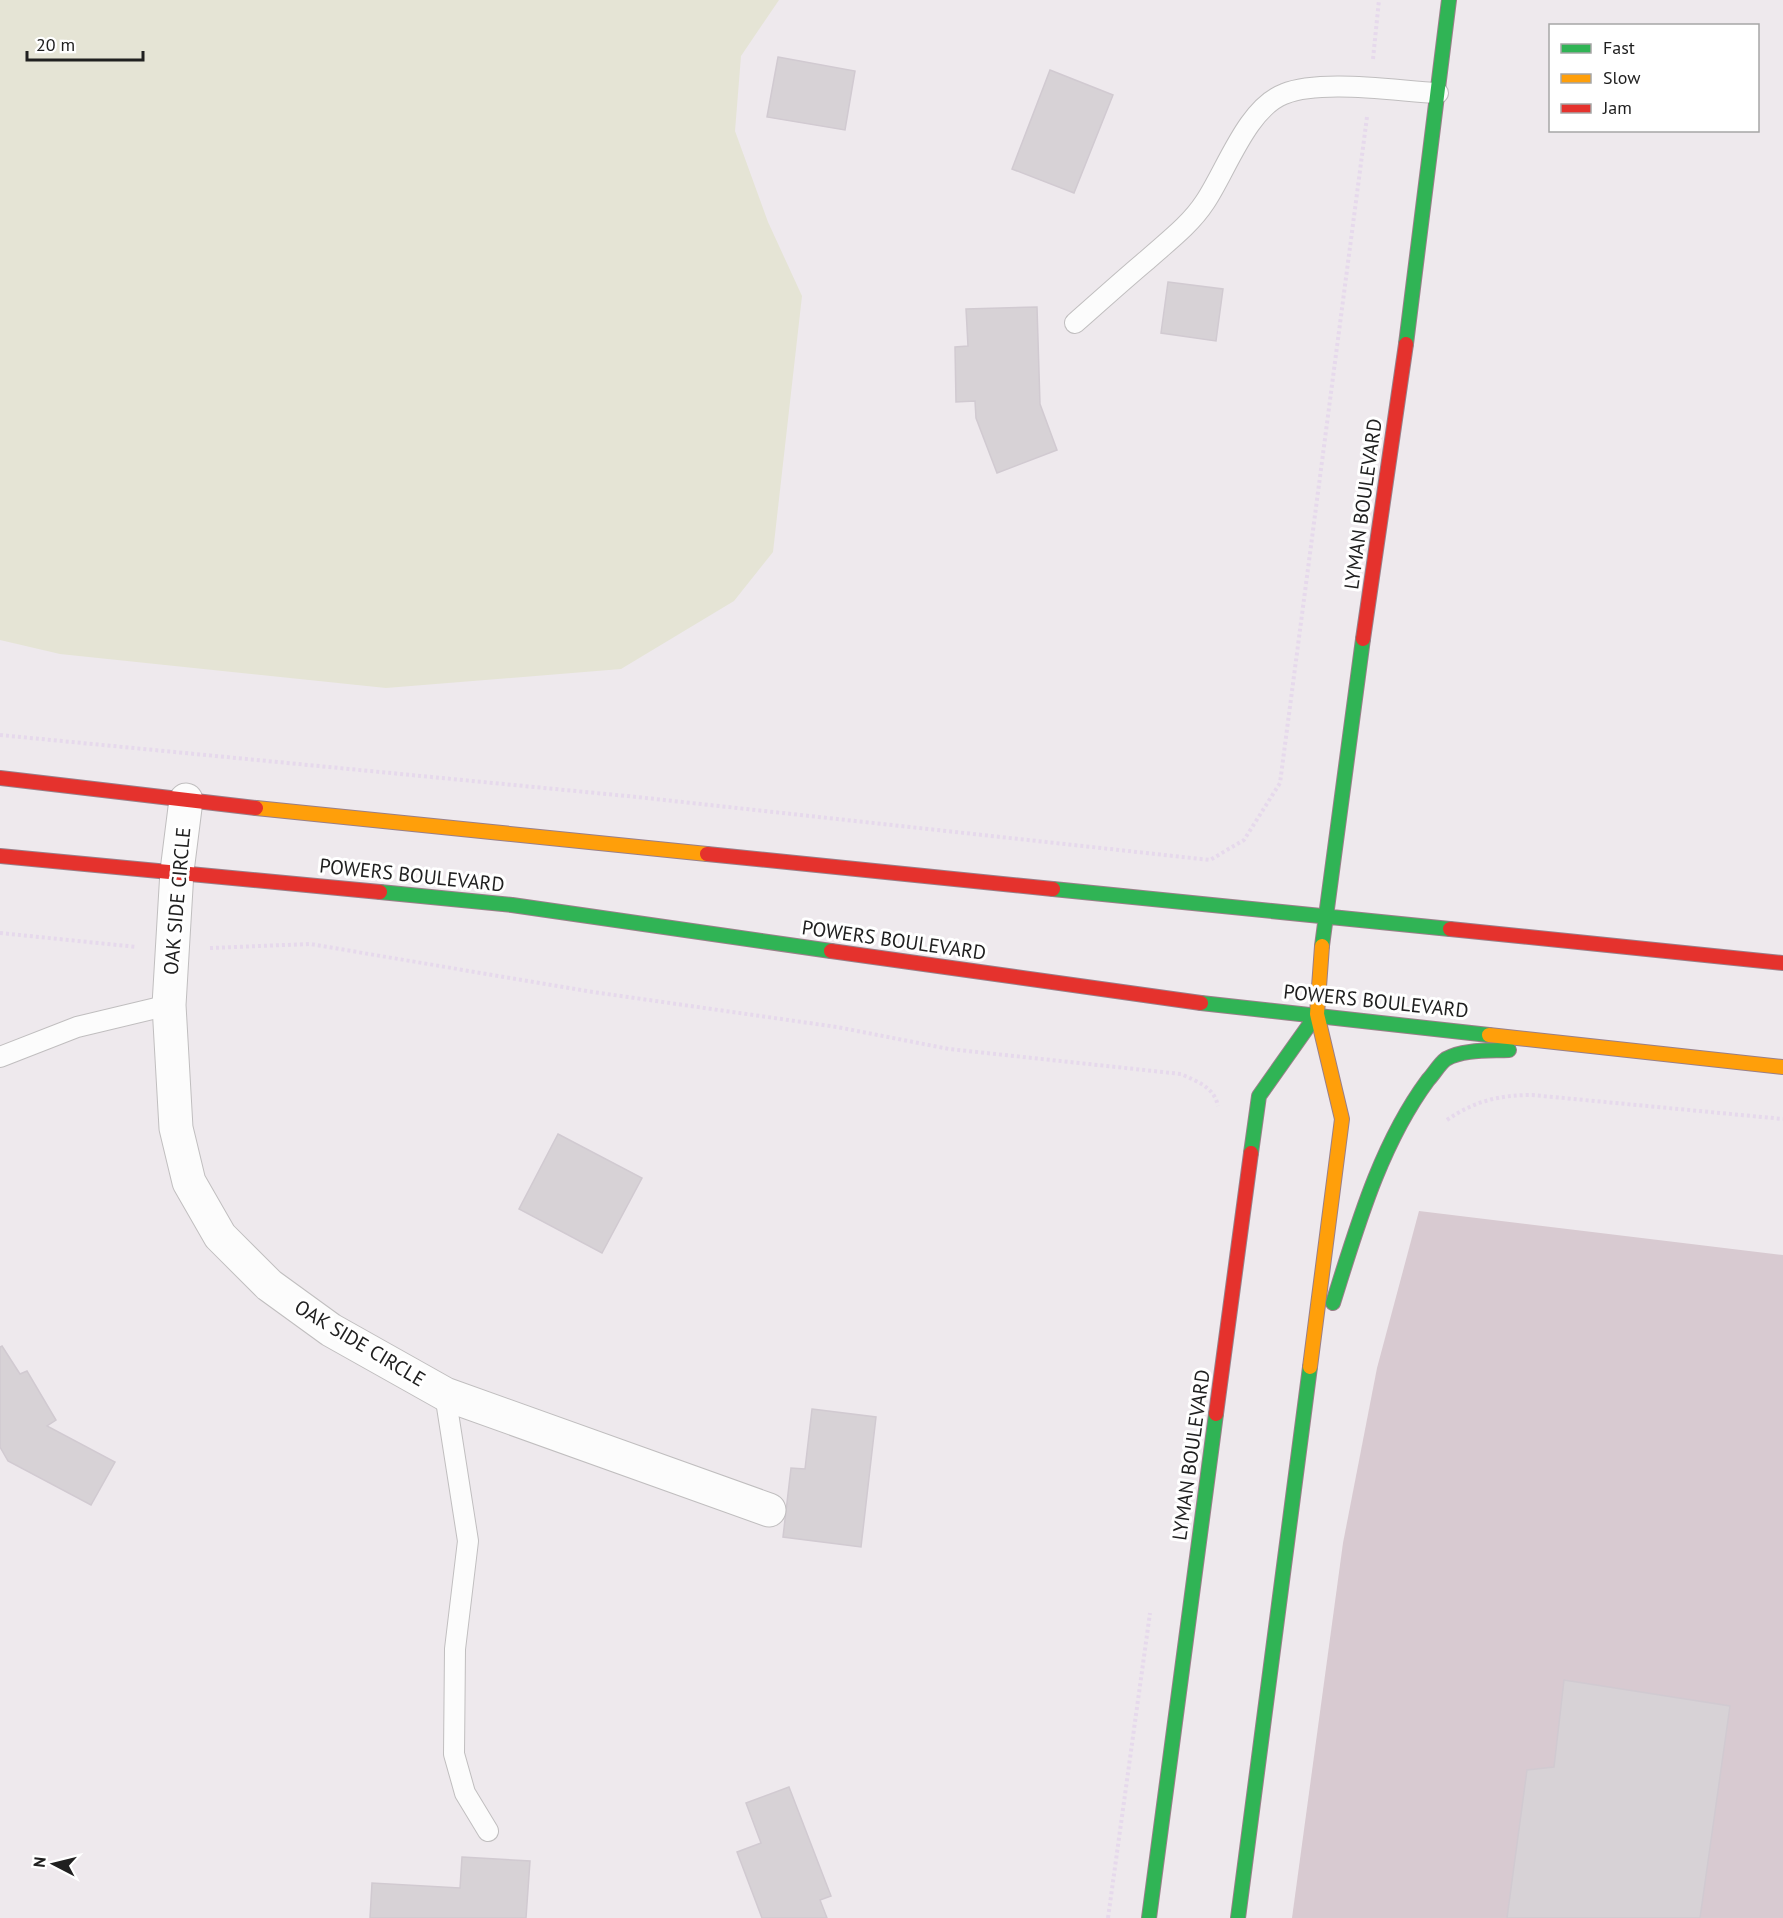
<svg xmlns="http://www.w3.org/2000/svg" width="1783" height="1918" font-family="'PT Sans',sans-serif">
  <style>
    .construction { fill: #d8cad1 }
    .wetland { fill: #e5e4d5 }
    .building { fill: #d7d2d6; stroke: #d1cad1; stroke-width: 1.5 }
    .lines { fill: none; stroke-linecap: round; stroke-linejoin: round }
    .lane-casing { stroke: #c0bebf; stroke-width: 22 }
    .street-casing { stroke: #c0bebf; stroke-width: 35 }
    .fast-casing { stroke: #997f89; stroke-width: 16 }
    .slow-casing { stroke: #997f89; stroke-width: 16 }
    .jam-casing { stroke: #997f89; stroke-width: 16 }
    .path { stroke: #e6d9ec; stroke-width: 4; stroke-dasharray: 3 3; stroke-linecap: butt }
    .lane { stroke: #fcfcfc; stroke-width: 20 }
    .street { stroke: #fcfcfc; stroke-width: 33 }
    .fast { stroke: #30b455; stroke-width: 14 }
    .slow { stroke: #ff9f0a; stroke-width: 14 }
    .jam { stroke: #e5322d; stroke-width: 14 }
    .labels { text-anchor: middle; stroke-width: 6; stroke-linejoin: round; paint-order: stroke }
    .street-label { font-size: 20px; fill: #202020; stroke: #fff }
  </style>
  <rect width="100%" height="100%" fill="#eee9ed"/>
  <path class="construction" d="M1419 1211 1783 1255V1918H1292L1343 1543 1377 1368Z"/>
  <path class="wetland" d="M0 0H779L741 56 735 131 768 222 802 296 773 552 734 601 621 669 386 688 60 654 0 640Z"/>
  <path class="building" d="M778 57 855 71 845 130 767 117Z
    M1050 70 1113 95 1074 193 1012 169Z
    M1168 282 1223 289 1216 341 1161 333Z
    M1037 307 1040 404 1057 450 997 473 976 418 975 401 956 402 955 347 968 346 966 309Z
    M558 1134 642 1178 602 1253 519 1209Z
    M2 1346 20 1374 27 1371 56 1420 47 1426 115 1462 91 1505 8 1461 0 1447V1347Z
    M812 1409 876 1417 861 1547 783 1537 791 1468 805 1469Z
    M1564 1680 1730 1706 1700 1918H1507L1527 1770 1554 1767Z
    M789 1787 831 1896 820 1900 827 1918H762L737 1852 761 1843 746 1803Z
    M462 1857 530 1861 526 1918H370L372 1883 460 1888Z"/>
  <g class="lines">
    <defs>
      <path id="lane" d="M1075 323C1099 302 1123 280 1147 260 1167 242 1190 225 1205 202 1226 171 1247 108 1284 94 1321 79 1396 91 1438 93
        M0 1057 77 1027 169 1005
        M445 1394 468 1541 455 1649 454 1754 465 1793 488 1831"/>
      <path id="street" d="M186 800 177 871 169 1005 176 1128 189 1182 220 1236 269 1285 331 1330 445 1394 769 1510"/>
      <path id="fast" d="M1406 344 1449 0
        M1053 889 1450 929
        M380 892 512 905 831 951
        M1322 946 1363 639
        M1201 1003 1489 1035
        M1251 1153 1259 1096 1317 1014
        M1333 1303C1357 1227 1380 1145 1428 1080 1434 1074 1439 1064 1446 1059 1463 1049 1490 1051 1509 1050
        M1149 1918 1216 1414
        M1238 1918 1310 1367"/>
      <path id="slow" d="M256 808 707 854
        M1489 1035 1783 1067
        M1310 1367 1342 1119 1317 1014 1322 946"/>
      <path id="jam" d="M1363 639 1406 344
        M0 778 256 808
        M707 854 1053 889
        M0 856 380 892
        M1450 929 1783 963
        M831 951 1201 1003
        M1216 1414 1251 1153"/>
    </defs>
    <use href="#lane" class="lane-casing"/>
    <use href="#street" class="street-casing"/>
    <use href="#fast" class="fast-casing"/>
    <use href="#slow" class="slow-casing"/>
    <use href="#jam" class="jam-casing"/>
    <path class="path" d="M1373 59 1379 0
      M0 735 637 797 1210 860 1244 840 1280 783 1367 117
      M0 933 137 947
      M210 948 310 944 593 992 837 1027 949 1049 1181 1074C1198 1082 1214 1087 1218 1106
      M1447 1120C1474 1101 1500 1095 1532 1095L1783 1119
      M1108 1918 1150 1613"/>
    <use href="#lane" class="lane"/>
    <use href="#street" class="street"/>
    <use href="#fast" class="fast"/>
    <use href="#slow" class="slow"/>
    <use href="#jam" class="jam"/>
  </g>
  <g class="labels">
    <g class="street-label">
      <text transform="translate(1363 504) rotate(-82)" y="7">LYMAN BOULEVARD</text>
      <text transform="translate(412 875) rotate(6)" y="7">POWERS BOULEVARD</text>
      <text transform="translate(177 901) rotate(-85)" y="7">OAK SIDE CIRCLE</text>
      <text transform="translate(894 940) rotate(8)" y="7">POWERS BOULEVARD</text>
      <text transform="translate(1376 1001) rotate(6)" y="7">POWERS BOULEVARD</text>
      <text transform="translate(360 1343) rotate(31)" y="7">OAK SIDE CIRCLE</text>
      <text transform="translate(1191 1455) rotate(-82)" y="7">LYMAN BOULEVARD</text>
    </g>
  </g>
  <rect x="1549" y="24" width="210" height="108" fill="#ffffff" stroke="#a6a6a6" stroke-width="1.5"/>
  <rect x="1561" y="44" width="30" height="9" fill="#30b455" stroke="#a6a6a6" stroke-width="1.5"/>
  <text x="1603" y="54" font-size="18" fill="#202020">Fast</text>
  <rect x="1561" y="74" width="30" height="9" fill="#ff9f0a" stroke="#a6a6a6" stroke-width="1.5"/>
  <text x="1603" y="84" font-size="18" fill="#202020">Slow</text>
  <rect x="1561" y="104" width="30" height="9" fill="#e5322d" stroke="#a6a6a6" stroke-width="1.5"/>
  <text x="1603" y="114" font-size="18" fill="#202020">Jam</text>
  <g transform="translate(54 1864) rotate(277)" stroke="#ffffff" stroke-width="4.5" paint-order="stroke">
  <path d="M0-4.5L10 22L0 15L-10 22Z" fill="#202020"/>
  <text y="-9" font-size="16" font-weight="bold" text-anchor="middle" fill="#202020">N</text>
  </g>
  <path d="M27 51v9h116v-9" fill="none" stroke="#202020" stroke-width="3"/>
  <text x="36" y="51" font-size="18" fill="#202020" stroke="#ffffff" stroke-width="4.5" paint-order="stroke">20 m</text>
</svg>
